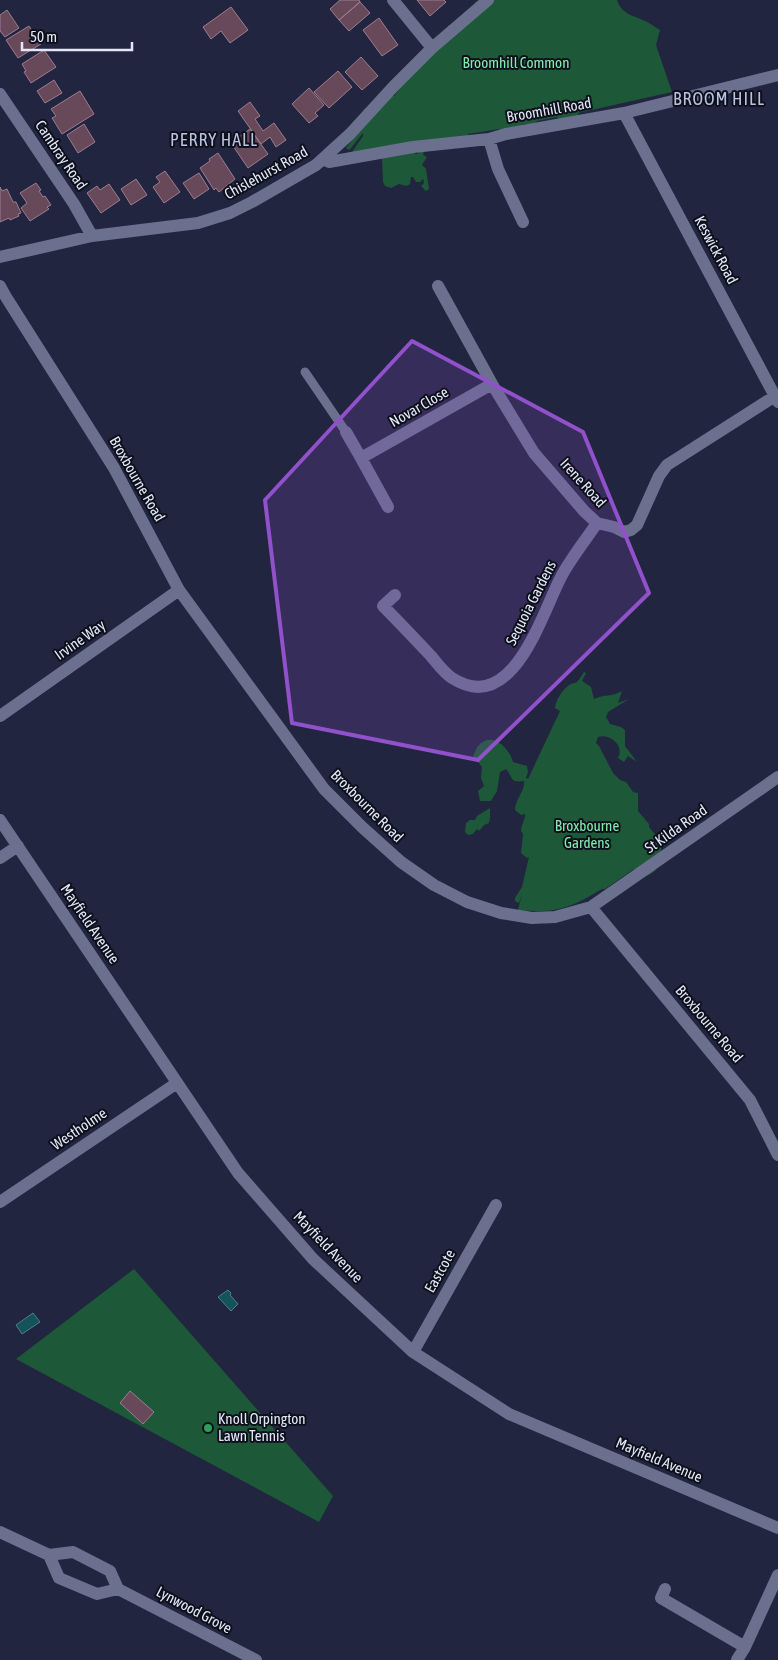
<svg xmlns="http://www.w3.org/2000/svg" width="778" height="1660" font-family="'Asap Condensed',sans-serif">
  <style>
    .green { fill: #1d5938 }
    .water { fill: #135359; stroke: #517f89 }
    .building { fill: #67495a; stroke: #9d7d90 }
    .lines { fill: none; stroke-linecap: round; stroke-linejoin: round }
    .service { stroke: #6a708e; stroke-width: 9 }
    .minor { stroke: #6a708e; stroke-width: 12 }
    .marked { fill: #9051ca; fill-opacity: 0.2; stroke: #9051ca; stroke-width: 4; stroke-linejoin: round }
    .leisure-dot { fill: #2e9e5b; stroke: #0d101b; stroke-width: 2 }
    .labels { text-anchor: middle; stroke-width: 4; stroke-linejoin: round; paint-order: stroke }
    .park-label { font-size: 15px; fill: #82ecad; stroke: #0d101b }
    .street-label { font-size: 15px; fill: #e3e7f8; stroke: #0d101b }
    .poi-label { font-size: 15px; fill: #e3e7f8; stroke: #0d101b; text-anchor: start }
    .quarter-label { font-size: 18px; letter-spacing: 1px; fill: #b9c1e2; stroke: #0d101b }
  </style>
  <rect width="100%" height="100%" fill="#21253f"/>
  <path class="green" d="M482 0H617C622 16 637 16 649 23 653 25 656 28 660 30L656 45 672 92 578 113V116L559 120 557 117 537 121C533 125 531 124 526 124 521 124 510 131 503 133L499 129 468 134V136L412 152 417 154 420 151H424L423 155 427 157 422 165 426 169 429 189 426 191 421 186 424 183 423 179 420 182H416L413 177H411L410 184 407 186 399 184 391 188 385 186 383 182 382 158 352 152 363 136V133L351 148 349 150 346 148 362 127 363 110 391 95 394 96 418 64 448 29V26L449 25H457L476 4 475 2Z
    M584 672 586 673 582 681 591 687 594 699C604 694 613 697 622 691L618 703 629 699 608 712 606 717 610 724 621 727 625 730V746L637 762 628 756 624 762 618 758C625 745 609 733 598 737L596 743 599 746 613 773 620 780 626 782 633 792 638 793V811L649 824V827C653 832 659 838 660 844 665 860 657 876 640 877L634 869 605 889H602C570 908 556 914 518 910L522 894 519 903 515 901V898L522 887 529 857 527 858 521 853 523 834 521 831C521 825 525 821 525 814L521 815 515 810C515 799 525 792 524 781 509 783 514 778 506 769L500 772 497 791 491 801H480L478 791 484 786 481 778 482 767 473 756C475 753 476 748 478 746 492 730 509 748 513 762L527 766 528 772 526 778 528 779 560 711 555 708C556 699 562 691 569 685 571 684 574 683 577 682 579 680 582 675 584 672Z
    M490 808V818L489 823 484 825 479 831 477 829 473 834 468 835 465 832 466 823 470 820H475L477 816Z
    M134 1269 333 1496 319 1522 16 1359Z"/>
  <path class="water" d="M228 1290 231 1293 230 1295 238 1304 231 1311 218 1297Z
    M33 1313 40 1322 22 1334 16 1325Z"/>
  <path class="building" d="M340 0H359L360 2 339 20 330 9Z
    M417 0H444L446 2 430 16Z
    M360 2 370 13 349 31 339 20Z
    M231 7 248 30 230 43 221 31 211 39 203 27Z
    M7 10 19 28 5 37 0 31V15Z
    M379 18 398 45 382 56 363 30Z
    M29 26 41 44 18 58 6 40Z
    M44 50 56 67 31 83 24 72 26 71 22 64Z
    M361 57 378 76 362 90 345 72Z
    M338 71 352 87 329 108 314 92Z
    M54 80 62 93 45 103 37 91Z
    M309 88 324 105 315 113 318 116 309 123 292 104Z
    M80 91 94 114 62 134 52 118 56 116 51 109Z
    M250 102 260 116 255 119 263 131 274 123 286 140 276 147 270 137 261 144 238 111Z
    M84 124 95 142 78 153 67 135Z
    M250 129 268 154 248 168 231 143Z
    M218 153 235 179 219 192 216 188 214 190 200 168 210 161 209 159Z
    M165 171 180 192 164 203 153 187 160 182 156 177Z
    M199 173 209 189 194 199 183 183Z
    M136 179 147 195 131 205 121 189Z
    M36 183 41 190 39 191 43 197 45 196 51 205 47 207 49 209 30 221 21 208 27 203 20 193Z
    M109 184 120 200 101 213 87 193 97 186 100 190Z
    M0 187 2 191 7 189 13 202H16L21 213 18 214 19 216 10 220 9 218 0 222Z
    M130 1391 154 1412 143 1424 120 1403Z"/>
  <g class="lines">
    <path class="service" d="M305 372 346 432"/>
    <path class="minor" d="M393 0 432 48
      M0 94 74 204 92 236
      M624 113 778 402
      M489 139 498 169 523 222
      M323 159 329 162 413 147 489 139 506 134 624 113 778 75
      M0 257 92 236 198 223 230 213 252 202 316 165 350 134 394 86 432 48 488 0
      M0 286 6 297 114 468 179 590 324 789 362 827 401 862 434 885 467 902 501 913 532 918 555 917 591 907 750 1100 778 1155
      M438 286 492 384 534 453 584 511 597 523 614 527 624 532 631 530 637 525 659 476 667 465 775 396
      M346 432 361 458 492 384
      M361 458 388 507
      M395 595 383 606C399 622 415 639 431 656 437 663 444 673 452 678 513 717 541 615 561 577 571 558 585 541 597 523
      M0 716 179 590
      M0 820 238 1173 313 1259 413 1352 509 1414 778 1528
      M0 858 18 846
      M591 907 778 777
      M0 1202 177 1083
      M413 1352 496 1205
      M0 1532 49 1555 73 1552 110 1571 118 1589 256 1660
      M49 1555 59 1578 97 1594 118 1589
      M665 1589 661 1598 745 1647
      M737 1660 745 1647 778 1575"/>
  </g>
  <path class="marked" d="M412 341 583 432 649 593 478 760 292 723 265 500Z"/>
  <circle class="leisure-dot" cx="208" cy="1428" r="5"/>
  <g class="labels">
    <g class="park-label">
      <text x="516" y="68">Broomhill Common</text>
      <text x="587" y="831">Broxbourne<tspan x="587" dy="17">Gardens</tspan></text>
    </g>
    <g class="street-label">
      <text transform="translate(549 110) rotate(-10)" y="5">Broomhill Road</text>
      <text transform="translate(61 155) rotate(56)" y="5">Cambray Road</text>
      <text transform="translate(266 173) rotate(-29)" y="5">Chislehurst Road</text>
      <text transform="translate(716 250) rotate(62)" y="5">Keswick Road</text>
      <text transform="translate(419 407) rotate(-30)" y="5">Novar Close</text>
      <text transform="translate(137 479) rotate(60)" y="5">Broxbourne Road</text>
      <text transform="translate(583 483) rotate(48)" y="5">Irene Road</text>
      <text transform="translate(531 603) rotate(-63)" y="5">Sequoia Gardens</text>
      <text transform="translate(80 640) rotate(-35)" y="5">Irvine Way</text>
      <text transform="translate(367 806) rotate(45)" y="5">Broxbourne Road</text>
      <text transform="translate(676 829) rotate(-35)" y="5">St Kilda Road</text>
      <text transform="translate(90 924) rotate(56)" y="5">Mayfield Avenue</text>
      <text transform="translate(709 1024) rotate(50)" y="5">Broxbourne Road</text>
      <text transform="translate(79 1129) rotate(-34)" y="5">Westholme</text>
      <text transform="translate(328 1247) rotate(46)" y="5">Mayfield Avenue</text>
      <text transform="translate(440 1271) rotate(-61)" y="5">Eastcote</text>
      <text transform="translate(659 1460) rotate(23)" y="5">Mayfield Avenue</text>
      <text transform="translate(194 1610) rotate(28)" y="5">Lynwood Grove</text>
    </g>
    <g class="poi-label">
      <text x="218" y="1424">Knoll Orpington<tspan x="218" dy="17">Lawn Tennis</tspan></text>
    </g>
    <g class="quarter-label">
      <text x="719" y="105">BROOM HILL</text>
      <text x="214" y="146">PERRY HALL</text>
    </g>
  </g>
  <path d="M22 42v8h110v-8" fill="none" stroke="#e3e7f8" stroke-width="2.5"/>
  <text x="30" y="42" font-size="15" fill="#e3e7f8" stroke="#0d101b" stroke-width="4" paint-order="stroke">50 m</text>
</svg>
